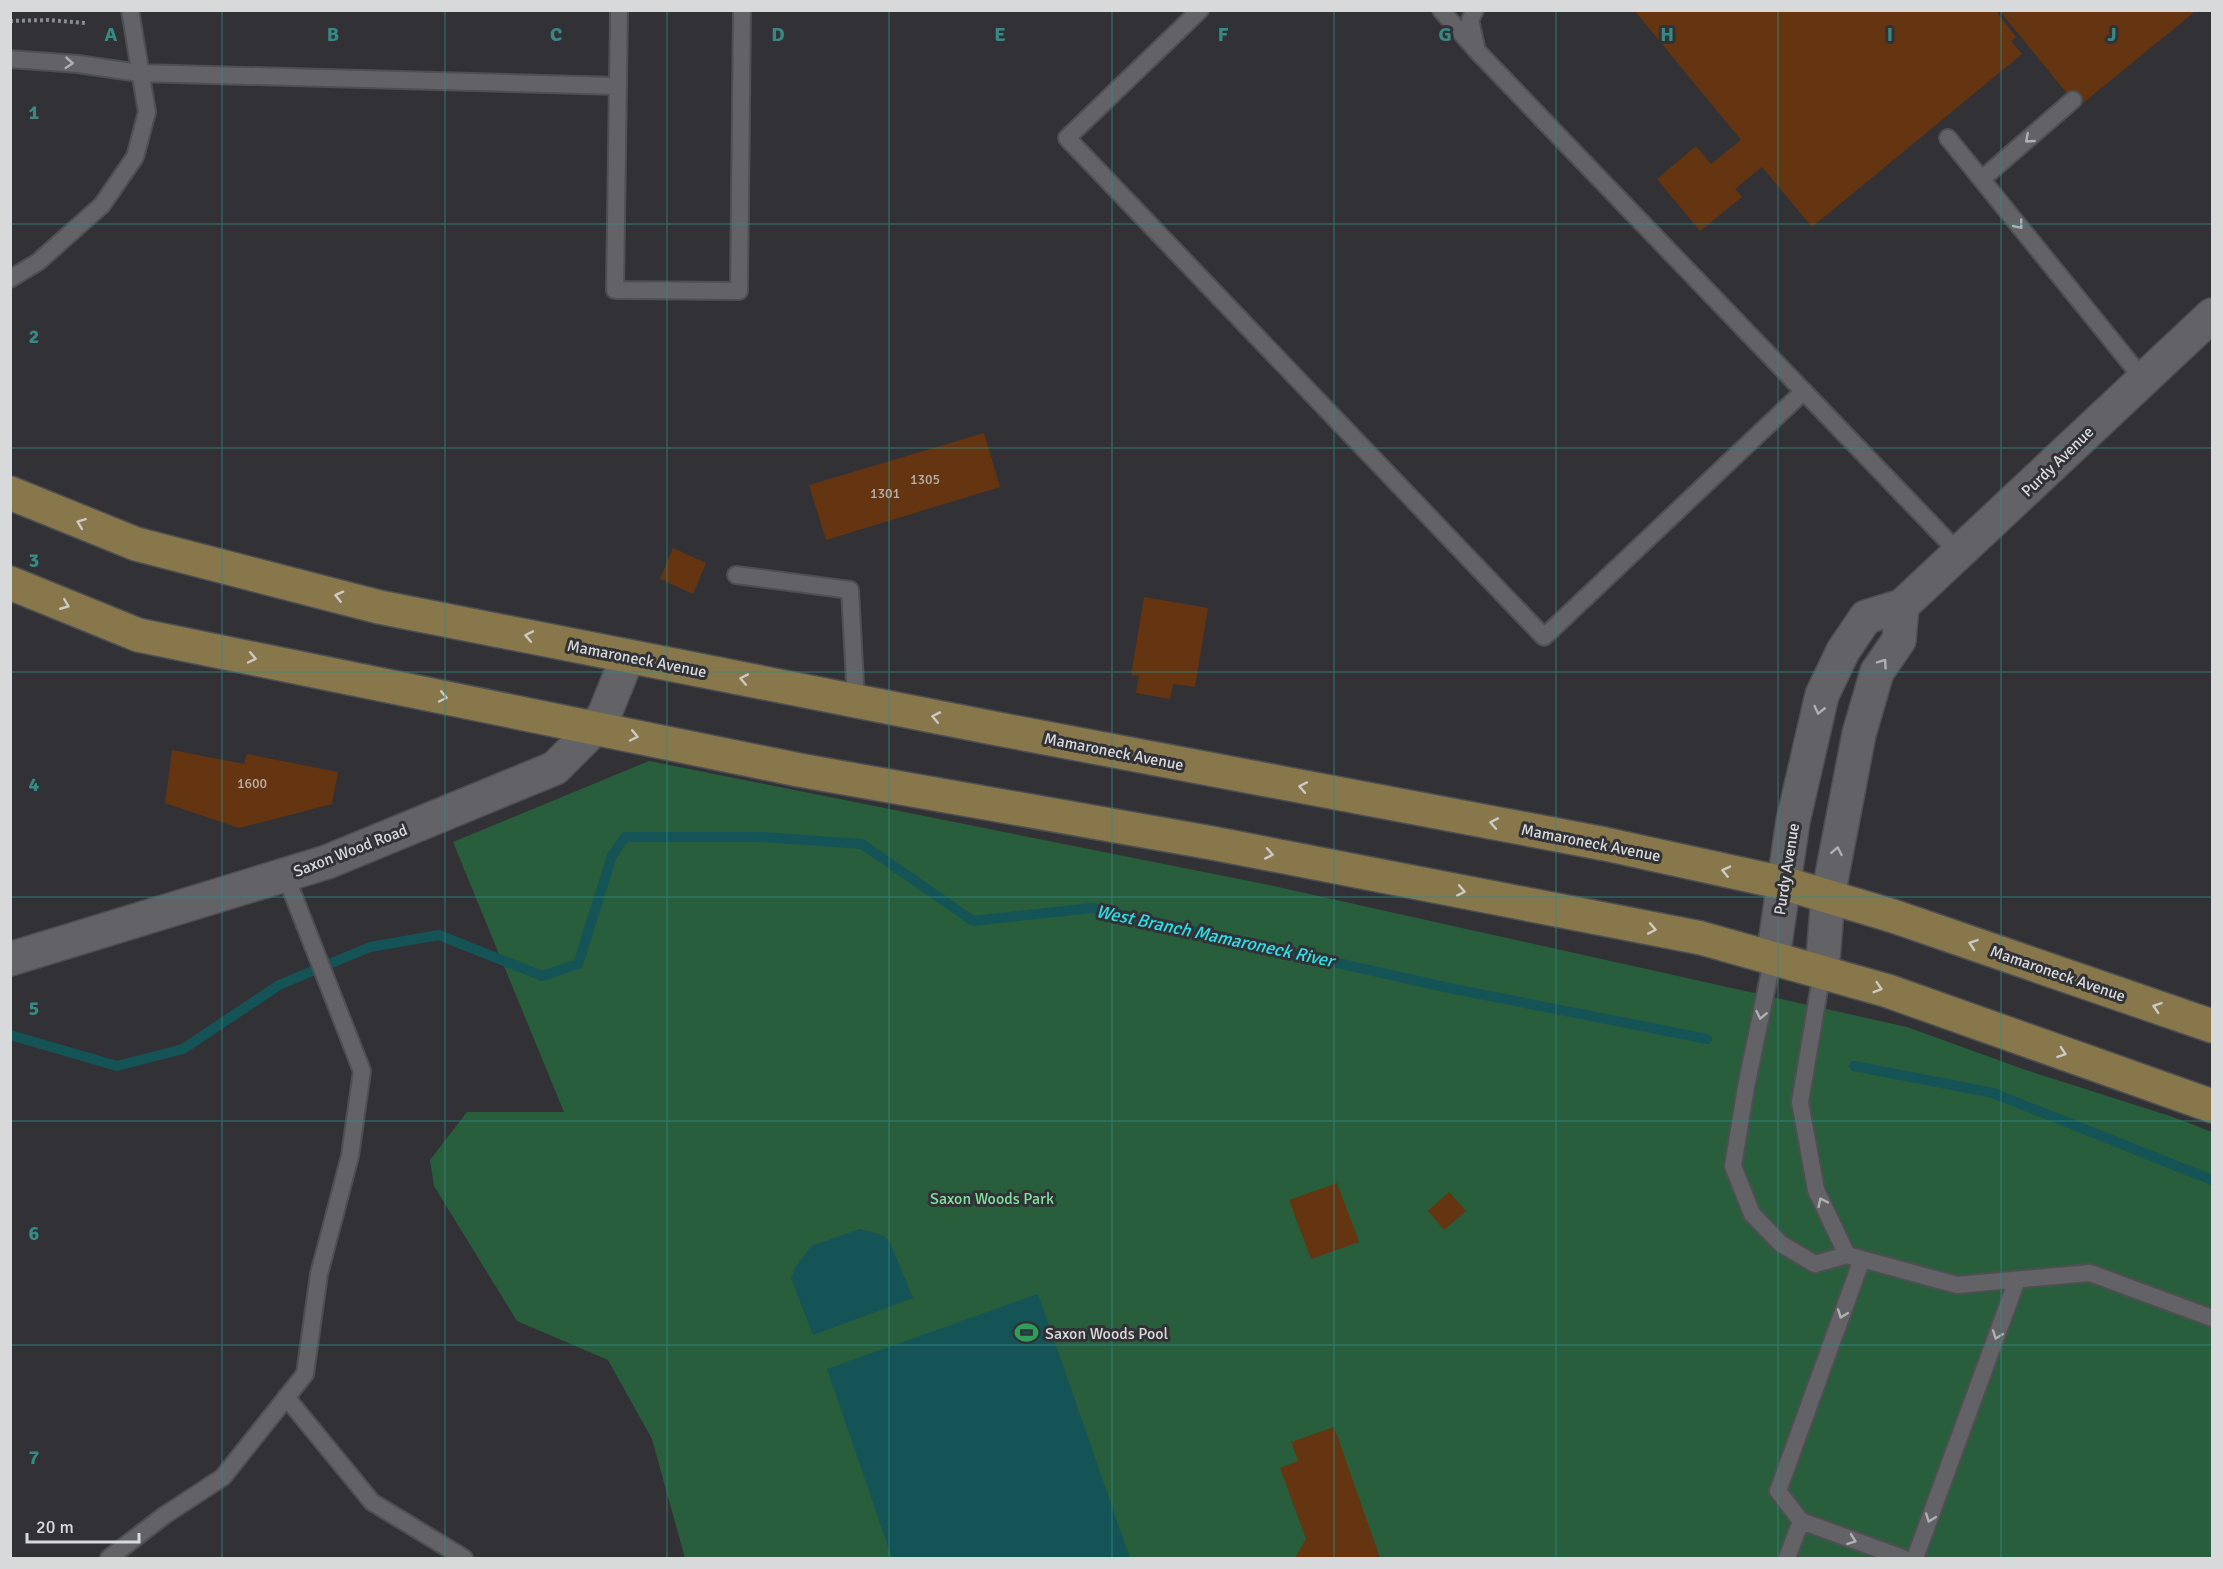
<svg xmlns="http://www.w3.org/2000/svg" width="2223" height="1569" font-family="Signika,sans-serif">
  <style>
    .green { fill: #285e3c }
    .water { fill: #145457 }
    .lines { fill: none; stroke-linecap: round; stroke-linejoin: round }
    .stream { stroke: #145457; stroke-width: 10 }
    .building { fill: #643510 }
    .service-casing { stroke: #4e4f52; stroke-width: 20 }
    .minor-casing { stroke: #4e4f52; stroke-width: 36 }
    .primary-casing { stroke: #4e4f52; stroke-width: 36 }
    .path { stroke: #8a8b8e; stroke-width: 4; stroke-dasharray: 3 3; stroke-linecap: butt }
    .service { stroke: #636367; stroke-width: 16 }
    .minor { stroke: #636367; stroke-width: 33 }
    .primary { stroke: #88774a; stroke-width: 33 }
    .oneway { stroke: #afb0b2 }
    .oneway2 { stroke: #cccac5 }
    .grid { fill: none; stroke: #378a84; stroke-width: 1.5; stroke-opacity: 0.55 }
    .labels { text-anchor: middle; stroke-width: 6; stroke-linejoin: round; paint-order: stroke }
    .number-label { font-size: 14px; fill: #bbb0a8 }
    .street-label { font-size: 16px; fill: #d8d9db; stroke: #323236 }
    .park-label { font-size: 16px; fill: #7ee29f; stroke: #323236 }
    .poi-label { font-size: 16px; fill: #d8d9db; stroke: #323236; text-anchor: start }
    .water-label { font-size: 18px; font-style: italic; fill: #2ce0e7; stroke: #323236 }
    .grid-label { font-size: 20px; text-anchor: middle; font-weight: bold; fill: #378a84; stroke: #323236; stroke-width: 6; stroke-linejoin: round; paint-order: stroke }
  </style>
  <rect width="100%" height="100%" fill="#323236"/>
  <path class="green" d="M649 761 1264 884 1907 1027 2023 1069 2173 1117 2212 1132V1558H685L652 1439 608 1360 517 1321 434 1186 430 1160 467 1112H564L453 842Z"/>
  <path class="water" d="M860 1229 882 1235 890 1242 913 1298 813 1335 791 1278 795 1268 811 1246Z
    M1038 1294 1130 1558H892L827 1369Z"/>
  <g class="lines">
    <path class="stream" d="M10 1035 117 1066 183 1049 279 985 370 947 439 935 542 976 578 964 612 856 625 837H762L862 844 973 921 1092 908 1449 988 1707 1039
      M1854 1066 1993 1093 2212 1180"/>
  </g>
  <path class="building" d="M1634 10H1995L2016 37 2011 41 2022 54 1812 227 1762 167 1735 189 1742 197 1700 231 1657 179 1696 146 1711 164 1741 140Z
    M1999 10H2197L2078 107Z
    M984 433 1000 487 826 540 809 485Z
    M673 548 706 563 693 594 660 579Z
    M1144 597 1208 608 1195 687 1173 684 1170 699 1136 693 1139 676 1131 675Z
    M172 750 244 764 247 754 338 772 332 804 239 828 165 803Z
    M1337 1183 1359 1242 1311 1259 1289 1200Z
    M1449 1192 1466 1211 1444 1230 1428 1211Z
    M1334 1427 1339 1441 1380 1558H1295L1306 1539 1280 1468 1298 1461 1291 1442Z"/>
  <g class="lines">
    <defs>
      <path id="service" d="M619 10 615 290 739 291 742 10
        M1200 10 1067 138 1544 637 1804 391
        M1441 10 1476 50
        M1475 10 1470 20 1477 51 1960 554
        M10 59 78 64 139 73 618 86
        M1948 138 2143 379
        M1982 179 2073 100
        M10 279 38 262 102 205 135 157 147 112 130 10
        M736 575 850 590 856 701
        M1773 957 1746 1087 1733 1166 1752 1214 1781 1244 1815 1264 1847 1255 1957 1285 2090 1273 2212 1318
        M1822 972 1800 1102 1816 1190 1847 1255
        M1862 1259 1778 1491 1801 1521 1903 1558
        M286 1397 372 1502 464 1558
        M109 1558 165 1515 223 1477 305 1374 319 1274 350 1156 362 1071 285 874
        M1787 1558 1801 1521
        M1915 1558 2017 1280"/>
      <path id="minor" d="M1773 957 1793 821 1822 695 1843 651 1866 617 1902 606 2212 315
        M10 959 327 862 555 768 595 728 605 713 628 656
        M1822 972 1828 896 1859 734 1877 672 1899 640 1902 606"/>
      <path id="primary" d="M10 493 136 544 379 607 993 728 1605 844 1783 883 1893 916 2212 1026
        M10 583 138 635 799 770 1212 843 1701 938 1888 991 2212 1106"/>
    </defs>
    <use href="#service" class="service-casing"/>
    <use href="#minor" class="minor-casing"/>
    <use href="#primary" class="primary-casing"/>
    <path class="path" d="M10 21 48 20 86 23"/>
    <use href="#service" class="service"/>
    <use href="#minor" class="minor"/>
    <use href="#primary" class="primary"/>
  </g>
  <defs><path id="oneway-chevron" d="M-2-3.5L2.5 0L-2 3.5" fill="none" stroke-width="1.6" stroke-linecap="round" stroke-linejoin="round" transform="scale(1.5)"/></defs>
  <g class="oneway">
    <use href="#oneway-chevron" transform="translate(69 63) rotate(4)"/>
    <use href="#oneway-chevron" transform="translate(2029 139) rotate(139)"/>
    <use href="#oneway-chevron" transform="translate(2019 225) rotate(51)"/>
    <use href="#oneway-chevron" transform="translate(1883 663) rotate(-55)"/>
    <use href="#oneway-chevron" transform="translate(1819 710) rotate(103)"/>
    <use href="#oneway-chevron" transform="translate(1837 851) rotate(-79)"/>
    <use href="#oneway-chevron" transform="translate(1761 1015) rotate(102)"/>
    <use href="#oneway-chevron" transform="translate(1822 1202) rotate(-116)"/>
    <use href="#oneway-chevron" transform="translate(1842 1314) rotate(110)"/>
    <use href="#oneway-chevron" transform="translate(1997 1335) rotate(110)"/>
    <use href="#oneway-chevron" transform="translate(1930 1518) rotate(110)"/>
    <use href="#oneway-chevron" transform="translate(1852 1540) rotate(20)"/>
  </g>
  <g class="oneway2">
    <use href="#oneway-chevron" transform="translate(81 523) rotate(-159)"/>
    <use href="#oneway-chevron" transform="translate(339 596) rotate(-166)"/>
    <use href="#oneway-chevron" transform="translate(65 605) rotate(22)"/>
    <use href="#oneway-chevron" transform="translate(529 636) rotate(-169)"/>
    <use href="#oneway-chevron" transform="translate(252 658) rotate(12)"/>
    <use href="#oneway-chevron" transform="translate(744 679) rotate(-169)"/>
    <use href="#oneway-chevron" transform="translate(443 697) rotate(12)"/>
    <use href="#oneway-chevron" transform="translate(936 717) rotate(-169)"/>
    <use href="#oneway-chevron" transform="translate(634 736) rotate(12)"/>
    <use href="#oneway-chevron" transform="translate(1303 787) rotate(-169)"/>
    <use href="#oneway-chevron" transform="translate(1494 823) rotate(-169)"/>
    <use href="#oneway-chevron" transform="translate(1269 854) rotate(11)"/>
    <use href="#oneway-chevron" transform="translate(1726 871) rotate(-167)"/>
    <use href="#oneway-chevron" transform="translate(1461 891) rotate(11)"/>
    <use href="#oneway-chevron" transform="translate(1652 929) rotate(11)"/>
    <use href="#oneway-chevron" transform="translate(1973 944) rotate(-161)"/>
    <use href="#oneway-chevron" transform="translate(1878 988) rotate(17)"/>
    <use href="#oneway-chevron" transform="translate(2157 1007) rotate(-161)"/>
    <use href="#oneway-chevron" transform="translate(2062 1053) rotate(19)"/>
  </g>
  <path class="grid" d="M222 10V1558M445 10V1558M667 10V1558M889 10V1558M1112 10V1558M1334 10V1558M1556 10V1558M1778 10V1558M2001 10V1558M10 224H2212M10 448H2212M10 672H2212M10 897H2212M10 1121H2212M10 1345H2212"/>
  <defs>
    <symbol id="stadium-bare" viewBox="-9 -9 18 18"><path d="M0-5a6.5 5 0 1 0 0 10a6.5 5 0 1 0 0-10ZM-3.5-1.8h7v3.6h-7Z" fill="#2e9e5b" stroke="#323236" stroke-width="2.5" paint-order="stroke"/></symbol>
  </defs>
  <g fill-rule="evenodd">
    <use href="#stadium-bare" x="1010" y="1316" width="33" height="33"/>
  </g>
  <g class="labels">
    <g class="number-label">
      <text x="925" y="484">1305</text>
      <text x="885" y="498">1301</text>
      <text x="252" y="788">1600</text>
    </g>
    <g class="street-label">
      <text transform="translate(2057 461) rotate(-44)" y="6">Purdy Avenue</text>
      <text transform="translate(637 658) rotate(11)" y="6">Mamaroneck Avenue</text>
      <text transform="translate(1114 751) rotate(11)" y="6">Mamaroneck Avenue</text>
      <text transform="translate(1591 842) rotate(11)" y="6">Mamaroneck Avenue</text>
      <text transform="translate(350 850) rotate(-21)" y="6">Saxon Wood Road</text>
      <text transform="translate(1786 869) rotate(-81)" y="6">Purdy Avenue</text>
      <text transform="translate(2058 973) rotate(19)" y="6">Mamaroneck Avenue</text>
    </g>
    <g class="park-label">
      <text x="992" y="1204">Saxon Woods Park</text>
    </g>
    <g class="poi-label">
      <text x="1045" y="1339">Saxon Woods Pool</text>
    </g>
    <g class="water-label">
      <text transform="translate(1215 936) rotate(12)" y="6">West Branch Mamaroneck River</text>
    </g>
  </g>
  <g class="grid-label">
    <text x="111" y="41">A</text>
    <text x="333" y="41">B</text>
    <text x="556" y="41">C</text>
    <text x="778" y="41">D</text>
    <text x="1000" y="41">E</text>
    <text x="1223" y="41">F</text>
    <text x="1445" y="41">G</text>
    <text x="1667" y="41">H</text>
    <text x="1890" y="41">I</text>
    <text x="2112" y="41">J</text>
    <text x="34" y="119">1</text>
    <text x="34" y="343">2</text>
    <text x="34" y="567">3</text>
    <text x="34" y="791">4</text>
    <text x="34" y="1015">5</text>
    <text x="34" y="1240">6</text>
    <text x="34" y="1464">7</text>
  </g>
  <rect width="2223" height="1569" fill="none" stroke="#d8d9db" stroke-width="24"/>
  <path d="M27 1533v9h112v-9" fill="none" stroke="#d8d9db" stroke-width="3"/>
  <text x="36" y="1533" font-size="18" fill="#d8d9db" stroke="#323236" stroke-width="4.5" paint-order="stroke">20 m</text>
</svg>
